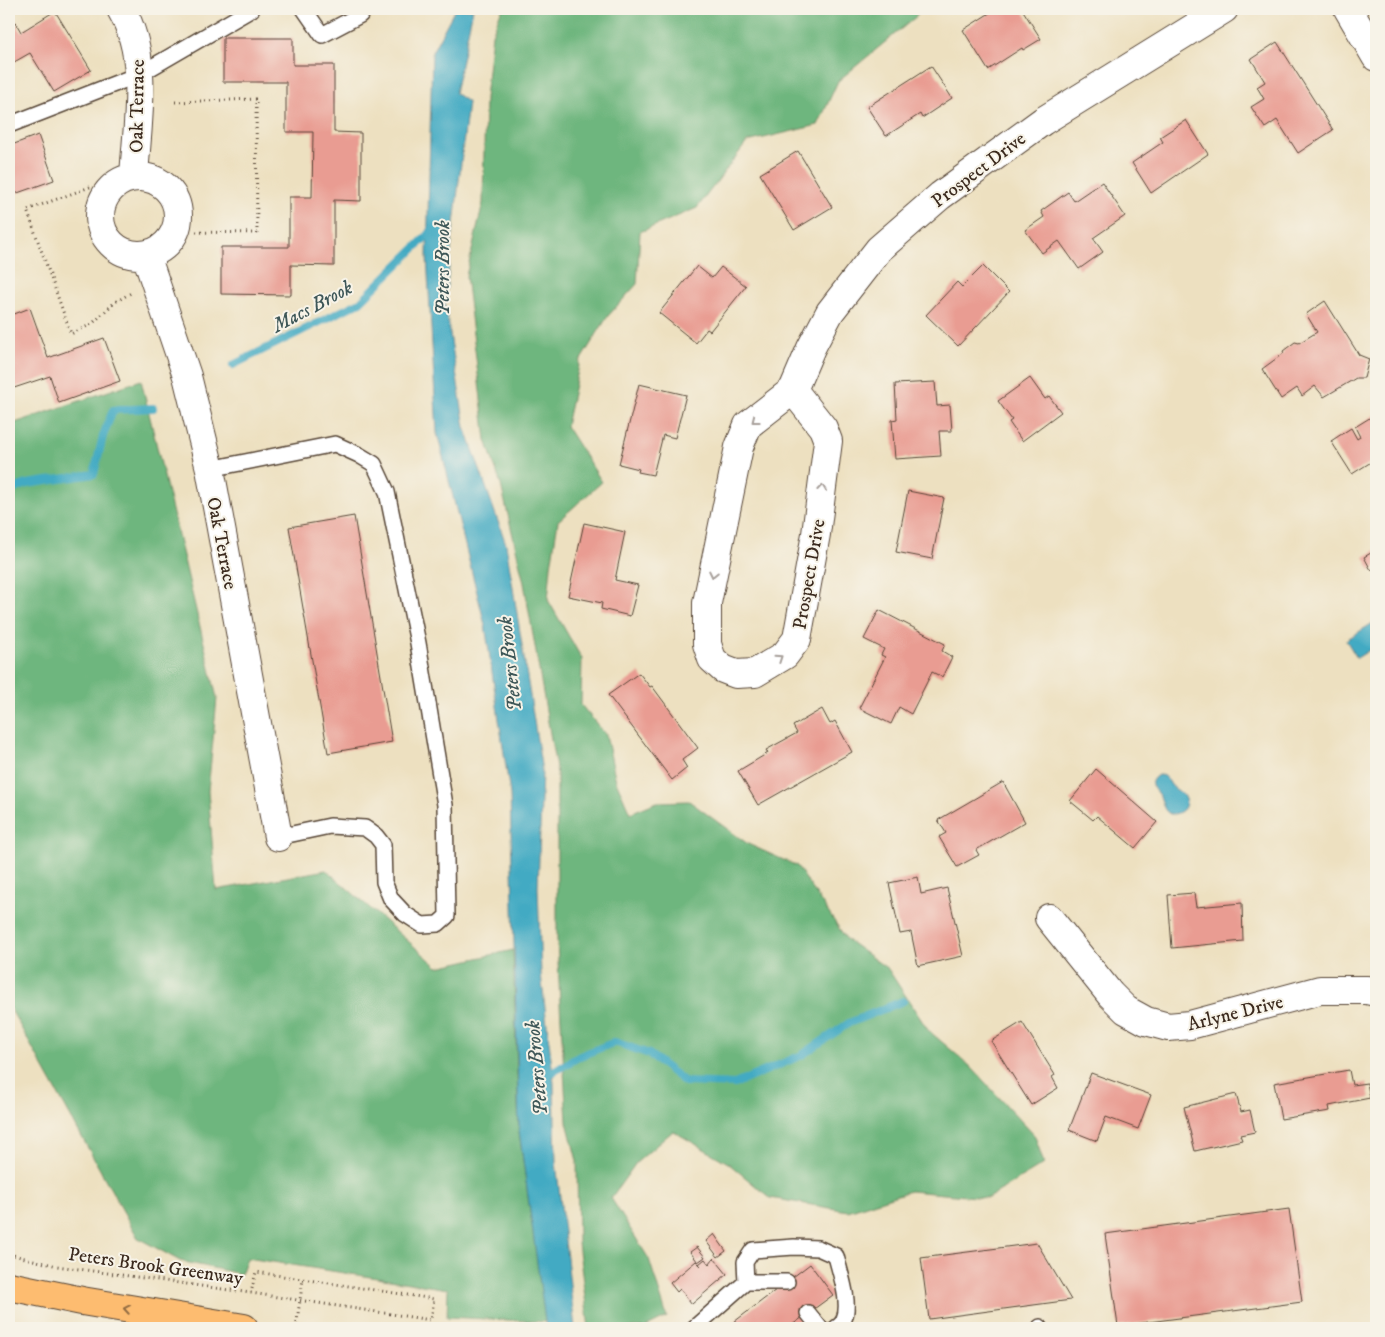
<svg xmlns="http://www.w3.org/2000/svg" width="1385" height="1337" font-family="'IM FELL DW Pica',serif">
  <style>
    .forest { fill: #6eb67e; stroke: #54704e }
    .water { fill: #43aac3; stroke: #3f6a70 }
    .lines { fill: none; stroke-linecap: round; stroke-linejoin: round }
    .stream { stroke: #43aac3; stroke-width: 8 }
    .building { fill: #e99c92 }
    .lane-casing { stroke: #564536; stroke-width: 18 }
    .street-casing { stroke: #564536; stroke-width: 30 }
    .highway-casing { stroke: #564536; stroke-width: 30 }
    .path { stroke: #564536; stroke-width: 3; stroke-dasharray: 1 4; stroke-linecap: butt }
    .lane { stroke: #fff; stroke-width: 15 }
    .street { stroke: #fff; stroke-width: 28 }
    .highway { stroke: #fdbc70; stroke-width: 28 }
    .path-bridge { stroke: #564536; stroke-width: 3; stroke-dasharray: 1 4; stroke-linecap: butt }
    .oneway { stroke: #a79f9a }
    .oneway2 { stroke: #926c43 }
    .labels { text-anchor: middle; stroke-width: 4; stroke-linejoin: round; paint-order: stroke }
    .street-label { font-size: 19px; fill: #3b2a1e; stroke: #f7f3e8 }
    .water-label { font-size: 20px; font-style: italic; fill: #3e5758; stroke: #f7f3e8 }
  </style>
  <rect width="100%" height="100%" fill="#f7f3e8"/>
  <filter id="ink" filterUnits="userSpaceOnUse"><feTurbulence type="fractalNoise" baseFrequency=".02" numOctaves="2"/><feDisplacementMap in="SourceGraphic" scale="10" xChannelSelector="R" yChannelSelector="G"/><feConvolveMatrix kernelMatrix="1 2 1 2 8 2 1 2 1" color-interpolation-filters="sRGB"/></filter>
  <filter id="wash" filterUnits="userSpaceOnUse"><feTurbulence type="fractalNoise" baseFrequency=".0096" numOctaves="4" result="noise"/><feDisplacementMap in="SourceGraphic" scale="20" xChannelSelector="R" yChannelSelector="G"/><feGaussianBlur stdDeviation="1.12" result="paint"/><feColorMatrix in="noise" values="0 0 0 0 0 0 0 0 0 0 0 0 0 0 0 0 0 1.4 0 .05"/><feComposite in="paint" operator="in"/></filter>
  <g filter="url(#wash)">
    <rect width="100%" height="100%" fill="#ede0c0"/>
    <path class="forest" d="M502 9H914L918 15 838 81 818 125 747 142 697 208 640 232 637 284 608 316 580 361 566 426 602 482 558 521 551 566 548 600 582 659 581 705 606 735 616 781 630 813 657 802 689 801 748 844 797 866 847 940 888 969 928 1030 970 1066 1035 1136 1044 1164 988 1198 910 1191 848 1211 770 1198 728 1163 673 1131 636 1163 611 1198 649 1259 667 1317 645 1328H589L578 1243 577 1161 567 1122 560 1004 557 939V774L524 583 501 485 486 440 466 276 483 203 485 98 492 34Z
      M141 380 217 698 208 791 216 890 326 870 438 967 513 950 519 1131 546 1322 447 1317 448 1289 247 1258 241 1274 180 1261 138 1238 9 1006V425Z"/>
    <path class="water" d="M455 9H473L455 93 468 102 445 303 465 427 506 544 542 771 538 888 541 974 554 1083 556 1162 575 1328H546L519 1131 510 794 485 625 437 433 427 257 432 52Z
      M1376 621V646L1357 658 1346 640Z
      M1158 775C1168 775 1167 780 1172 786 1176 790 1182 792 1184 797 1190 808 1179 815 1170 814 1163 810 1164 806 1161 799 1157 790 1144 784 1158 775Z"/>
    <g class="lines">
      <path class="stream" d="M233 365 360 302 434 229
        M9 491 27 484 94 474 103 436 113 410 153 408
        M543 1071 553 1072 580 1056 615 1042 649 1054 685 1082 735 1084 802 1055 849 1023 903 1001"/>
    </g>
    <g id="blocks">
      <path class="building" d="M996 9H1022L1041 39 1023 50 1022 48 988 70 963 30Z
        M9 11 21 32 55 11 91 70 54 92 30 53 9 65Z
        M223 38H293V65H334V132L361 133V201L334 200V266L291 265V295L221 294V247H289V197H312L313 132H286V82H223Z
        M1277 42 1333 130 1298 153 1277 120 1265 128 1251 107 1264 99 1257 87 1265 82 1251 59Z
        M931 66 952 98 922 118 920 114 886 136 867 107Z
        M1186 120 1208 154 1151 193 1132 163 1163 142 1160 137Z
        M38 135 54 180 9 196V146Z
        M798 151 832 207 794 230 760 174Z
        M1102 182 1125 216 1093 238 1103 252 1079 269 1059 241 1042 253 1025 230 1044 217 1041 211 1068 192 1074 201Z
        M697 266 712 278 721 267 746 286 710 331 707 329 696 343 659 313Z
        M983 266 1009 292 958 346 926 315 957 282 962 287Z
        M1325 301 1359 355 1369 359 1364 378H1356L1324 397 1315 386 1302 396 1297 388 1281 399 1262 369 1284 353 1283 351 1295 342 1299 343 1317 332 1306 314Z
        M30 308 48 358 104 338 120 381 59 403 50 376 11 389 9 382V316Z
        M1030 378 1045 399 1049 396 1061 412 1022 441 1009 422 1012 420 998 401Z
        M935 382 937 406 950 405 952 431H939L941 456 895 459 892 420 897 419 895 384Z
        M639 384 686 395 675 438 663 435 653 475 638 472 639 469 619 464Z
        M1376 414V459L1352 474 1331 441 1351 428 1357 439 1360 437 1355 427Z
        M908 491 944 498 932 559 896 552Z
        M354 516 392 742 328 753 289 527Z
        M584 523 625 532 615 580 638 585 630 616 601 609 602 603 568 596Z
        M1376 550V567L1371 570 1364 557Z
        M879 610 945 644 942 651 952 657 942 677 932 672 911 714 899 707 891 724 859 708 885 657 881 655 884 649 864 639Z
        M639 673 650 687 652 686 698 748 682 760 687 768 672 780 608 695Z
        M822 709 830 724 835 721 852 752 758 805 738 771 768 753 766 750 797 733 793 726Z
        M1096 769 1157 822 1135 848 1097 816 1093 820 1070 801Z
        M1003 782 1025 822 976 850 979 855 957 867 939 837 946 833 938 820Z
        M918 877 921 894 947 888 963 956 918 966 911 932 900 934 889 883Z
        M1194 893 1196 907 1242 903 1243 941 1172 948 1168 895Z
        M1022 1022 1055 1075 1052 1077 1058 1088 1031 1105 991 1041Z
        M1349 1070 1352 1085 1367 1083 1370 1098 1329 1106 1330 1111 1281 1119 1274 1083Z
        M1091 1073 1151 1095 1138 1129 1106 1117 1097 1141 1069 1130Z
        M1236 1094 1241 1112 1250 1110 1255 1132 1240 1135 1242 1140 1195 1151 1184 1107Z
        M1289 1209 1302 1302 1118 1326 1105 1234Z
        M714 1234 726 1251 718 1257 706 1241Z
        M1037 1243 1071 1300 929 1319 921 1258Z
        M697 1247 705 1257 698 1262 690 1252Z
        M714 1258 727 1274 692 1304 680 1289 677 1292 670 1283 696 1261 701 1266 699 1264 705 1259 709 1264Z
        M810 1264 833 1295 788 1328H739L734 1322Z"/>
    </g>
  </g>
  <g filter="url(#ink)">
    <use href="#blocks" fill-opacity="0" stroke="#564536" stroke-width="1"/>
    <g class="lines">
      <defs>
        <path id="lane" d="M304 9 322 35 360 15 359 9
          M9 125 140 74 252 9
          M210 469 335 444 359 455 374 464 387 492 418 643 445 805 447 916 438 924 422 925 405 914 391 899 384 882 383 845 376 836 365 828 330 826 278 837
          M746 1282 745 1262 753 1250 794 1247 818 1248 836 1256C840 1273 851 1303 844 1319 843 1322 839 1326 836 1328
          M808 1313 820 1328
          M1040 1327V1328
          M694 1328 746 1282H787"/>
        <path id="street" d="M121 9C150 58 137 122 134 177
          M1348 9 1376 57
          M100 216a39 39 0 1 1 78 0a39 39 0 1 1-78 0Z
          M146 255 187 376 210 469 278 837
          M793 390 823 428 828 441 816 534 797 639 785 655 755 673 736 674 723 669 712 659 707 644V603L739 447 748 425 793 390 811 348 830 312 879 249 940 196 1043 121 1224 9
          M1049 918 1110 994 1126 1010 1146 1021 1168 1027 1190 1025 1320 990H1367L1376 992"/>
        <path id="highway" d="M9 1286 82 1301 244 1328"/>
      </defs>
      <use href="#lane" class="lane-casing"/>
      <use href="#street" class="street-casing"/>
      <use href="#highway" class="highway-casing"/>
      <path class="path" d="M175 102 256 99 257 233 193 232
        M90 187 27 210 71 334 92 324 115 302 131 293
        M9 1254 57 1266 251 1293 431 1320 434 1299 256 1272 251 1293"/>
      <use href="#lane" class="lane"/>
      <use href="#street" class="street"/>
      <use href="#highway" class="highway"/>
      <path class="path-bridge" d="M296 1328 303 1279"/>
    </g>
    <defs><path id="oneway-chevron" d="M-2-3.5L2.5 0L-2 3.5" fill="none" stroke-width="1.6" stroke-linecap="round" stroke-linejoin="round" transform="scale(1.25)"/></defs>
    <g class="oneway">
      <use href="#oneway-chevron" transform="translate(755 420) rotate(142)"/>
      <use href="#oneway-chevron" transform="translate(822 488) rotate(-83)"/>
      <use href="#oneway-chevron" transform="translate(713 574) rotate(102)"/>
      <use href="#oneway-chevron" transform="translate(779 658) rotate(-34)"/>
    </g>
    <use class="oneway2" href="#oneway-chevron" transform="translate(127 1309) rotate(-170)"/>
  </g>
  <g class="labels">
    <g class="street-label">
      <text transform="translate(136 106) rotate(-89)" y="7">Oak Terrace</text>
      <text transform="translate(978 169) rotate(-37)" y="7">Prospect Drive</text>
      <text transform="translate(223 543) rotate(79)" y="7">Oak Terrace</text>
      <text transform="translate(808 574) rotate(-80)" y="7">Prospect Drive</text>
      <text transform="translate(1235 1012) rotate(-14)" y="7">Arlyne Drive</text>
      <text transform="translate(156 1265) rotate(8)" y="7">Peters Brook Greenway</text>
    </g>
    <g class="water-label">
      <text transform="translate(442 268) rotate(-90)" y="7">Peters Brook</text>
      <text transform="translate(312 306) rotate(-28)" y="7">Macs Brook</text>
      <text transform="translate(509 664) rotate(-96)" y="7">Peters Brook</text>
      <text transform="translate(536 1068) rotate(-95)" y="7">Peters Brook</text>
    </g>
  </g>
  <rect width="1385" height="1337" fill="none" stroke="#f7f3e8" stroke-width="30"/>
</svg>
